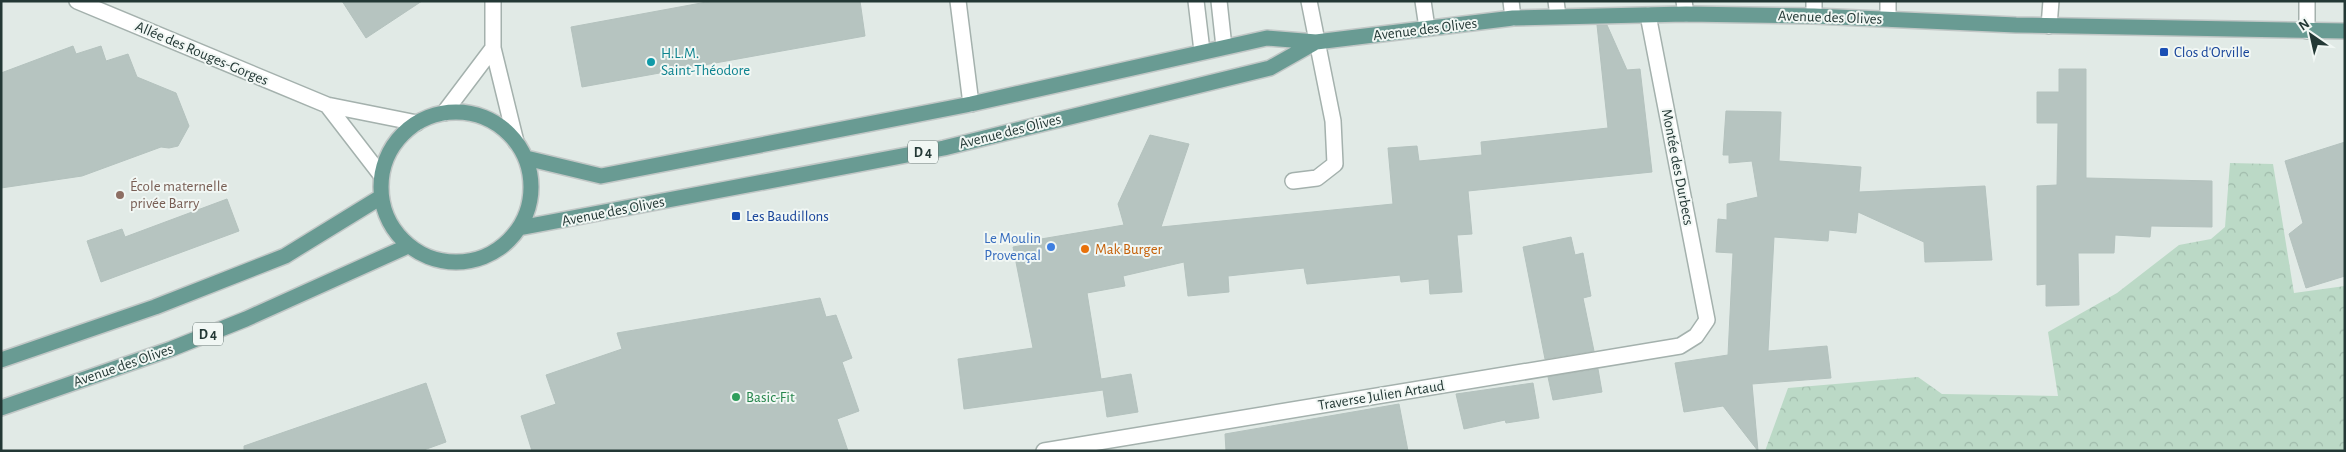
<svg xmlns="http://www.w3.org/2000/svg" width="2346" height="452" font-family="'Alegreya Sans',sans-serif">
  <style>
    .forest { fill: url(#forest-crowns) }
    .building { fill: #b6c4c0; stroke: #b4c2be }
    .lines { fill: none; stroke-linecap: round; stroke-linejoin: round }
    .lane-casing { stroke: #a4b1ad; stroke-width: 18 }
    .street-casing { stroke: #a4b1ad; stroke-width: 18 }
    .primary-casing { stroke: #c1c7c6; stroke-width: 18 }
    .lane { stroke: #fff; stroke-width: 15 }
    .street { stroke: #fff; stroke-width: 15 }
    .primary { stroke: #699b93; stroke-width: 15 }
    .transit-dot { fill: #1a4fb4; stroke: #f1f7f4; stroke-width: 2 }
    .culture-dot { fill: #0f9aa8; stroke: #f1f7f4; stroke-width: 2 }
    .education-dot { fill: #8d6e63; stroke: #f1f7f4; stroke-width: 2 }
    .shop-dot { fill: #3f7fe0; stroke: #f1f7f4; stroke-width: 2 }
    .food-dot { fill: #e8710a; stroke: #f1f7f4; stroke-width: 2 }
    .leisure-dot { fill: #2e9e5b; stroke: #f1f7f4; stroke-width: 2 }
    .labels { text-anchor: middle; stroke-width: 4; stroke-linejoin: round; paint-order: stroke }
    .shield { fill: #f1f7f4; stroke: #61716e; stroke-width: 1 }
    .shield-label { font-size: 14px; font-weight: bold; fill: #233835 }
    .street-label { font-size: 15px; fill: #233835; stroke: #f1f7f4 }
    .transit-label { font-size: 15px; fill: #164399; stroke: #f1f7f4; text-anchor: start }
    .culture-label { font-size: 15px; fill: #0d838f; stroke: #f1f7f4; text-anchor: start }
    .education-label { font-size: 15px; fill: #785e54; stroke: #f1f7f4; text-anchor: start }
    .shop-label { font-size: 15px; fill: #366cbe; stroke: #f1f7f4; text-anchor: end }
    .food-label { font-size: 15px; fill: #c56008; stroke: #f1f7f4; text-anchor: start }
    .leisure-label { font-size: 15px; fill: #27864d; stroke: #f1f7f4; text-anchor: start }
  </style>
  <defs>
    <pattern id="forest-crowns" width="20" height="18" patternUnits="userSpaceOnUse" patternTransform="scale(1.25)"><rect width="20" height="18" fill="#bbd9c6"/><path d="M2 6a3 3 0 1 1 6 0M12 15a3 3 0 1 1 6 0" fill="none" stroke="#a0bbab"/></pattern>
  </defs>
  <rect width="100%" height="100%" fill="#e1eae6"/>
  <path class="forest" d="M2230 163 2273 164 2294 293 2345 286V451H1765L1788 388 1918 377 1942 394 2058 396 2048 332 2117 293 2179 245 2211 239 2225 227Z"/>
  <path class="building" d="M342 1H422L366 38Z
    M712 1H860L865 36 582 87 571 27Z
    M1597 25H1607L1627 70 1640 69 1652 172 1468 191 1472 234 1457 235 1462 292 1430 294 1429 279 1401 282 1400 275 1307 284 1304 268 1228 276 1229 292 1188 296 1184 262 1123 276 1125 286 1087 293 1101 379 1131 374 1138 412 1107 417 1103 390 964 409 958 359 1033 348 1013 247 1035 243V240L1124 225 1118 204 1150 135 1189 144 1161 227 1393 204 1388 148 1417 146 1419 161 1482 155 1481 142 1608 128Z
    M73 46 76 54 101 46 106 61 128 54 137 77 176 93 189 126 178 146 169 148 161 147 82 176 1 188V73Z
    M2059 69H2086V178L2212 181V227L2151 226 2150 237 2115 235 2114 253H2078L2079 305 2046 306V284L2037 285V186L2057 185 2058 123H2037V92H2059Z
    M1726 111 1781 112 1779 161 1861 167 1859 192 1985 186 1992 260 1925 262 1924 242 1858 212 1856 233 1829 230 1828 241 1774 237 1768 351 1827 346 1831 378 1752 384 1758 451 1723 406 1684 412 1675 363 1728 355 1733 253 1716 252 1718 219 1727 220V204L1758 197 1752 161 1729 163V155H1723Z
    M2345 142V276L2306 288 2289 234 2303 223 2285 161Z
    M227 199 239 231 101 282 87 241 122 229 125 237Z
    M1571 237 1575 255 1583 253 1591 296 1583 298 1594 351 1545 359 1523 247Z
    M820 298 826 317 836 315 852 358 842 362 859 411 837 419 848 451H532L521 416 556 404 546 375 622 349 617 333Z
    M1598 369 1602 392 1553 400 1548 377Z
    M426 383 446 442 421 451H244V446Z
    M1533 383 1539 418 1506 423 1505 420 1464 429 1456 394Z
    M1399 404 1408 451H1226L1225 434Z"/>
  <g class="lines">
    <defs>
      <path id="lane" d="M1196 1 1202 51
        M1219 1 1224 47
        M1423 1 1427 28
        M1511 1 1513 18
        M1556 1 1558 16
        M1684 1 1686 14
        M1888 1V19
        M1814 16V1
        M2049 26 2051 1
        M2307 31V1
        M1293 181 1317 178 1335 164 1333 121 1309 1"/>
      <path id="street" d="M77 1 327 105 417 123
        M493 1V48L516 142
        M958 1 971 104
        M327 105 381 175
        M444 113 493 48
        M1044 451 1680 346 1696 336 1707 320 1648 15"/>
      <path id="primary" d="M381 187a75 75 0 1 1 150 0a75 75 0 1 1-150 0Z
        M526 158 601 176 971 104 1267 38 1316 42 1513 18 1686 14 1814 16 2016 25 2345 31
        M519 228 944 148 1270 68 1316 42
        M1 360 155 307 285 256 381 197
        M1 408 171 349 246 319 408 246"/>
    </defs>
    <use href="#lane" class="lane-casing"/>
    <use href="#street" class="street-casing"/>
    <use href="#primary" class="primary-casing"/>
    <use href="#lane" class="lane"/>
    <use href="#street" class="street"/>
    <use href="#primary" class="primary"/>
  </g>
  <g class="transit-dot">
    <rect x="2159" y="47" width="10" height="10" rx="2.5"/>
    <rect x="731" y="211" width="10" height="10" rx="2.5"/>
  </g>
  <circle class="culture-dot" cx="651" cy="62" r="5"/>
  <circle class="education-dot" cx="120" cy="195" r="5"/>
  <circle class="shop-dot" cx="1051" cy="247" r="5"/>
  <circle class="food-dot" cx="1085" cy="249" r="5"/>
  <circle class="leisure-dot" cx="736" cy="397" r="5"/>
  <g class="labels">
    <g class="shield">
      <rect x="908" y="140.5" width="30" height="23" rx="4"/>
      <rect x="193" y="322.5" width="30" height="23" rx="4"/>
    </g>
    <g class="shield-label">
      <text x="923" y="157">D 4</text>
      <text x="208" y="339">D 4</text>
    </g>
    <g class="street-label">
      <text transform="translate(1830 17) rotate(2)" y="5">Avenue des Olives</text>
      <text transform="translate(1425 29) rotate(-7)" y="5">Avenue des Olives</text>
      <text transform="translate(202 53) rotate(23)" y="5">Allée des Rouges-Gorges</text>
      <text transform="translate(1010 131) rotate(-14)" y="5">Avenue des Olives</text>
      <text transform="translate(1678 167) rotate(79)" y="5">Montée des Durbecs</text>
      <text transform="translate(613 211) rotate(-11)" y="5">Avenue des Olives</text>
      <text transform="translate(123 365) rotate(-19)" y="5">Avenue des Olives</text>
      <text transform="translate(1381 395) rotate(-9)" y="5">Traverse Julien Artaud</text>
    </g>
    <g class="transit-label">
      <text x="2174" y="57">Clos d'Orville</text>
      <text x="746" y="221">Les Baudillons</text>
    </g>
    <g class="culture-label">
      <text x="661" y="58">H.L.M.<tspan x="661" dy="17">Saint-Théodore</tspan></text>
    </g>
    <g class="education-label">
      <text x="130" y="191">École maternelle<tspan x="130" dy="17">privée Barry</tspan></text>
    </g>
    <g class="shop-label">
      <text x="1041" y="243">Le Moulin<tspan x="1041" dy="17">Provençal</tspan></text>
    </g>
    <g class="food-label">
      <text x="1095" y="254">Mak Burger</text>
    </g>
    <g class="leisure-label">
      <text x="746" y="402">Basic-Fit</text>
    </g>
  </g>
  <rect width="2346" height="452" fill="none" stroke="#233835" stroke-width="5"/>
  <g transform="translate(2311 35) rotate(326)" stroke="#f1f7f4" stroke-width="4" paint-order="stroke">
  <path d="M0-4L9 19L0 12L-9 19Z" fill="#233835"/>
  <text y="-8" font-size="14" font-weight="bold" text-anchor="middle" fill="#233835">N</text>
  </g>
</svg>
